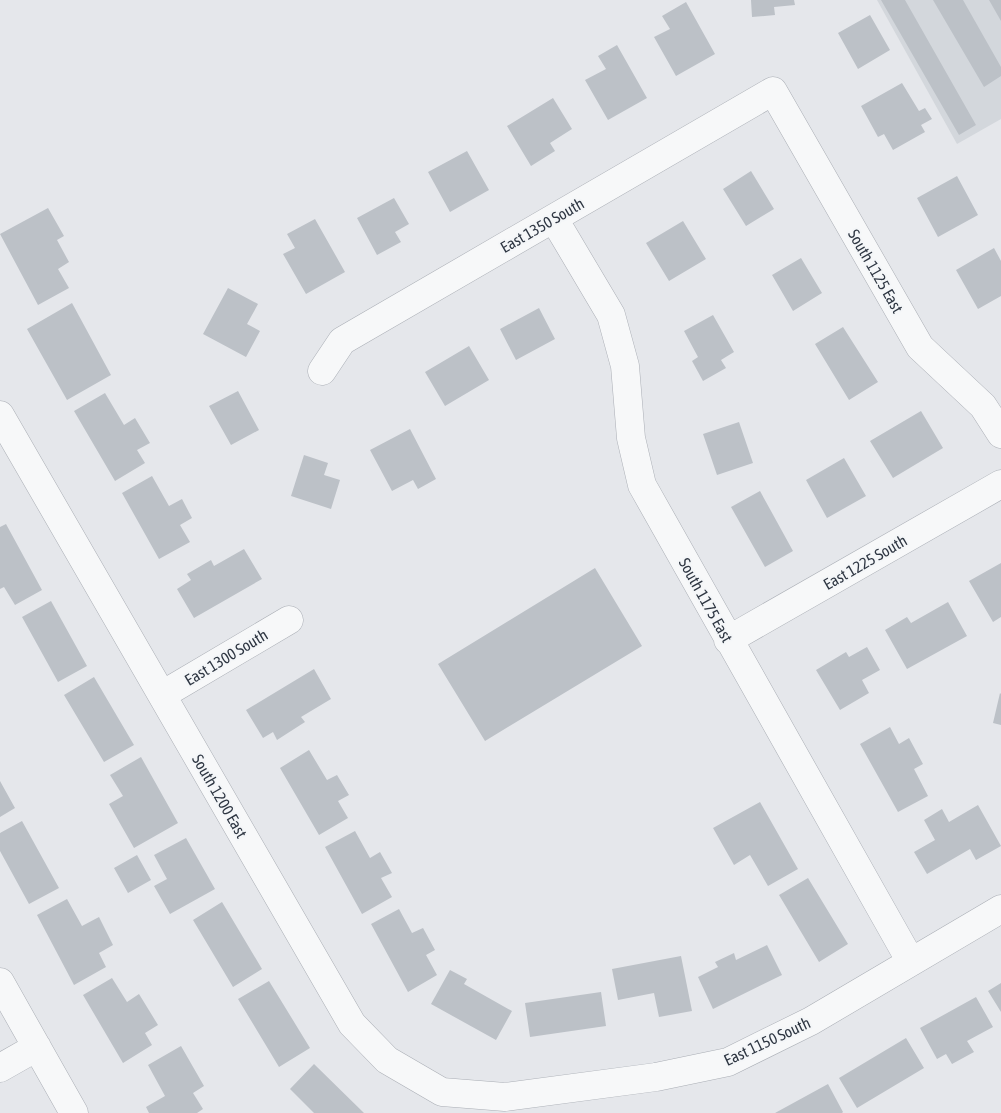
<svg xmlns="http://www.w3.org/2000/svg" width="1001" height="1113" font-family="'Asap Condensed',sans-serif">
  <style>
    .built { fill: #d3d7dc }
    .building { fill: #bcc1c7 }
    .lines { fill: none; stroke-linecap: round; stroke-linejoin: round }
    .minor-casing { stroke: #aaaeb5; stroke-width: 29 }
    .minor { stroke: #f7f8f9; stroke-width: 28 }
    .labels { text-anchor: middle; stroke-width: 4; stroke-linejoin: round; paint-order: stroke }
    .street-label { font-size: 16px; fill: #2e3642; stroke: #f4f6f8 }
  </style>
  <rect width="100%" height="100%" fill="#e5e7eb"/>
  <path class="built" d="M877 0H1001V119L957 144Z"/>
  <path class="building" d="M751 0H794L795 5 774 7 775 15 752 17Z
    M881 0H905L976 125 959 135Z
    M933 0H963L1001 67V76L984 87Z
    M989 0H1001V21Z
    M686 2 715 54 676 76 654 37 670 29 662 16Z
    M870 15 890 50 858 69 838 33Z
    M617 45 647 98 608 120 585 80 606 69 598 56Z
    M902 83 919 111 925 108 932 119 921 125 925 132 893 150 884 134 878 137 861 106Z
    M553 98 572 129 550 143 555 151 531 166 507 126Z
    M467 151 489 190 450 212 428 172Z
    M751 171 774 209 746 226 723 189Z
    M957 176 978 215 938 237 917 198Z
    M394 198 409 224 395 232 401 242 377 255 357 218Z
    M48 208 64 236 57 240 69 262 58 269 69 288 38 305 0 234Z
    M315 219 345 272 306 294 283 254 295 248 287 234Z
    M683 221 706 259 669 281 646 243Z
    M994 248 1001 261V296L978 309 956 270Z
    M801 258 822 293 793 311 772 275Z
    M228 288 258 304 247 324 260 331 246 357 203 334Z
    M72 303 111 375 67 400 27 329Z
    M539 308 555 339 516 360 500 329Z
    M713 315 734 352 721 360 726 368 703 381 692 361 698 357 684 331Z
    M843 327 878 382 849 400 815 344Z
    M469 346 489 380 445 406 425 372Z
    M238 391 259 430 231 445 209 406Z
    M105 393 124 425 135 418 150 443 137 450 145 463 115 481 74 411Z
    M921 411 943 448 893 478 870 441Z
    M739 422 753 463 717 475 703 434Z
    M410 429 436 479 418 489 413 480 392 491 370 450Z
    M304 455 328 463 324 475 340 480 331 509 291 496Z
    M844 458 866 496 827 518 806 480Z
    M152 476 169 506 182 499 192 518 180 525 190 542 159 559 122 493Z
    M760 491 793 551 765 567 731 507Z
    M6 524 42 590 15 605 4 587 0 589V527Z
    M244 549 262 579 194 618 177 589 191 580 187 574 211 560 214 566Z
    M1001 563V617L993 622 969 581Z
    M595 568 642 646 485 741 438 664Z
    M51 601 87 666 58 682 22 617Z
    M948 602 967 636 907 669 885 630 907 617 911 623Z
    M867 647 880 670 862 680 869 693 840 710 816 670 846 652 849 657Z
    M314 669 331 699 301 717 305 722 277 740 273 732 263 738 246 710Z
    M94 677 134 745 104 762 64 695Z
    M1000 693 1001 694V725L993 723Z
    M890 727 899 744 909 738 923 764 914 769 928 796 898 812 860 744Z
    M309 750 327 780 337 775 349 795 338 801 348 818 319 835 280 768Z
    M141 757 178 823 134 848 109 804 123 796 110 775Z
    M0 781 15 808 0 817Z
    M760 802 798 869 768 886 750 855 734 865 713 828Z
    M978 805 1001 846 976 860 970 849 927 874 914 852 935 840 924 820 942 809 949 822Z
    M22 821 59 888 29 904 0 851V833Z
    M355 831 370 858 380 852 392 873 381 878 392 897 362 914 325 847Z
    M186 838 215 889 170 914 154 886 167 879 154 855Z
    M137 855 151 880 128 893 114 868Z
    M808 878 848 944 819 962 779 895Z
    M67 899 82 926 99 917 113 945 99 953 106 967 74 985 37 915Z
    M222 902 262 969 233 987 193 920Z
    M399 909 412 933 423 928 435 950 426 955 437 975 408 992 371 924Z
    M767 945 782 975 713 1009 698 977 718 967 715 962 734 953 736 960Z
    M681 956 692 1011 659 1017 654 993 618 1000 612 969Z
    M450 970 467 979 464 984 512 1011 496 1040 431 1004Z
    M112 978 127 1002 139 994 158 1025 145 1033 152 1045 123 1063 83 995Z
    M269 981 310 1048 279 1067 238 999Z
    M1001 983V1012L988 991Z
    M601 992 606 1026 530 1037 525 1003Z
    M976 997 993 1027 967 1041 974 1052 952 1064 946 1054 937 1059 920 1028Z
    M906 1038 924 1068 857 1108 839 1078Z
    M181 1046 204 1086 193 1093 203 1109 197 1113H149L146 1107 165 1096 148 1065Z
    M314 1064 364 1113H314L290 1089Z
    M828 1084 843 1112 842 1113H775Z"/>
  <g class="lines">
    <defs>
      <path id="minor" d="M554 219 611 315 625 366 631 438 642 485 911 962
        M322 371 342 341 773 91 920 347 983 406 1001 434
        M0 415 352 1024 387 1060 442 1092 505 1097 656 1077 728 1062 811 1021 1001 909
        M728 640 1001 484
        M162 695 289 620
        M0 982 74 1113
        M0 1068 37 1047"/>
    </defs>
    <use href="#minor" class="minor-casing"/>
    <use href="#minor" class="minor"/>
  </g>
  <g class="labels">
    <g class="street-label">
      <text transform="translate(542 225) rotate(-30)" y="6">East 1350 South</text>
      <text transform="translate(876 271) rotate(60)" y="6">South 1125 East</text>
      <text transform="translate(865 562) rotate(-30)" y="6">East 1225 South</text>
      <text transform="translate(706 600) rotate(61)" y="6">South 1175 East</text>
      <text transform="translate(226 657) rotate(-31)" y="6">East 1300 South</text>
      <text transform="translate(220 796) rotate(60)" y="6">South 1200 East</text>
      <text transform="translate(767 1041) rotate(-25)" y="6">East 1150 South</text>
    </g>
  </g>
</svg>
